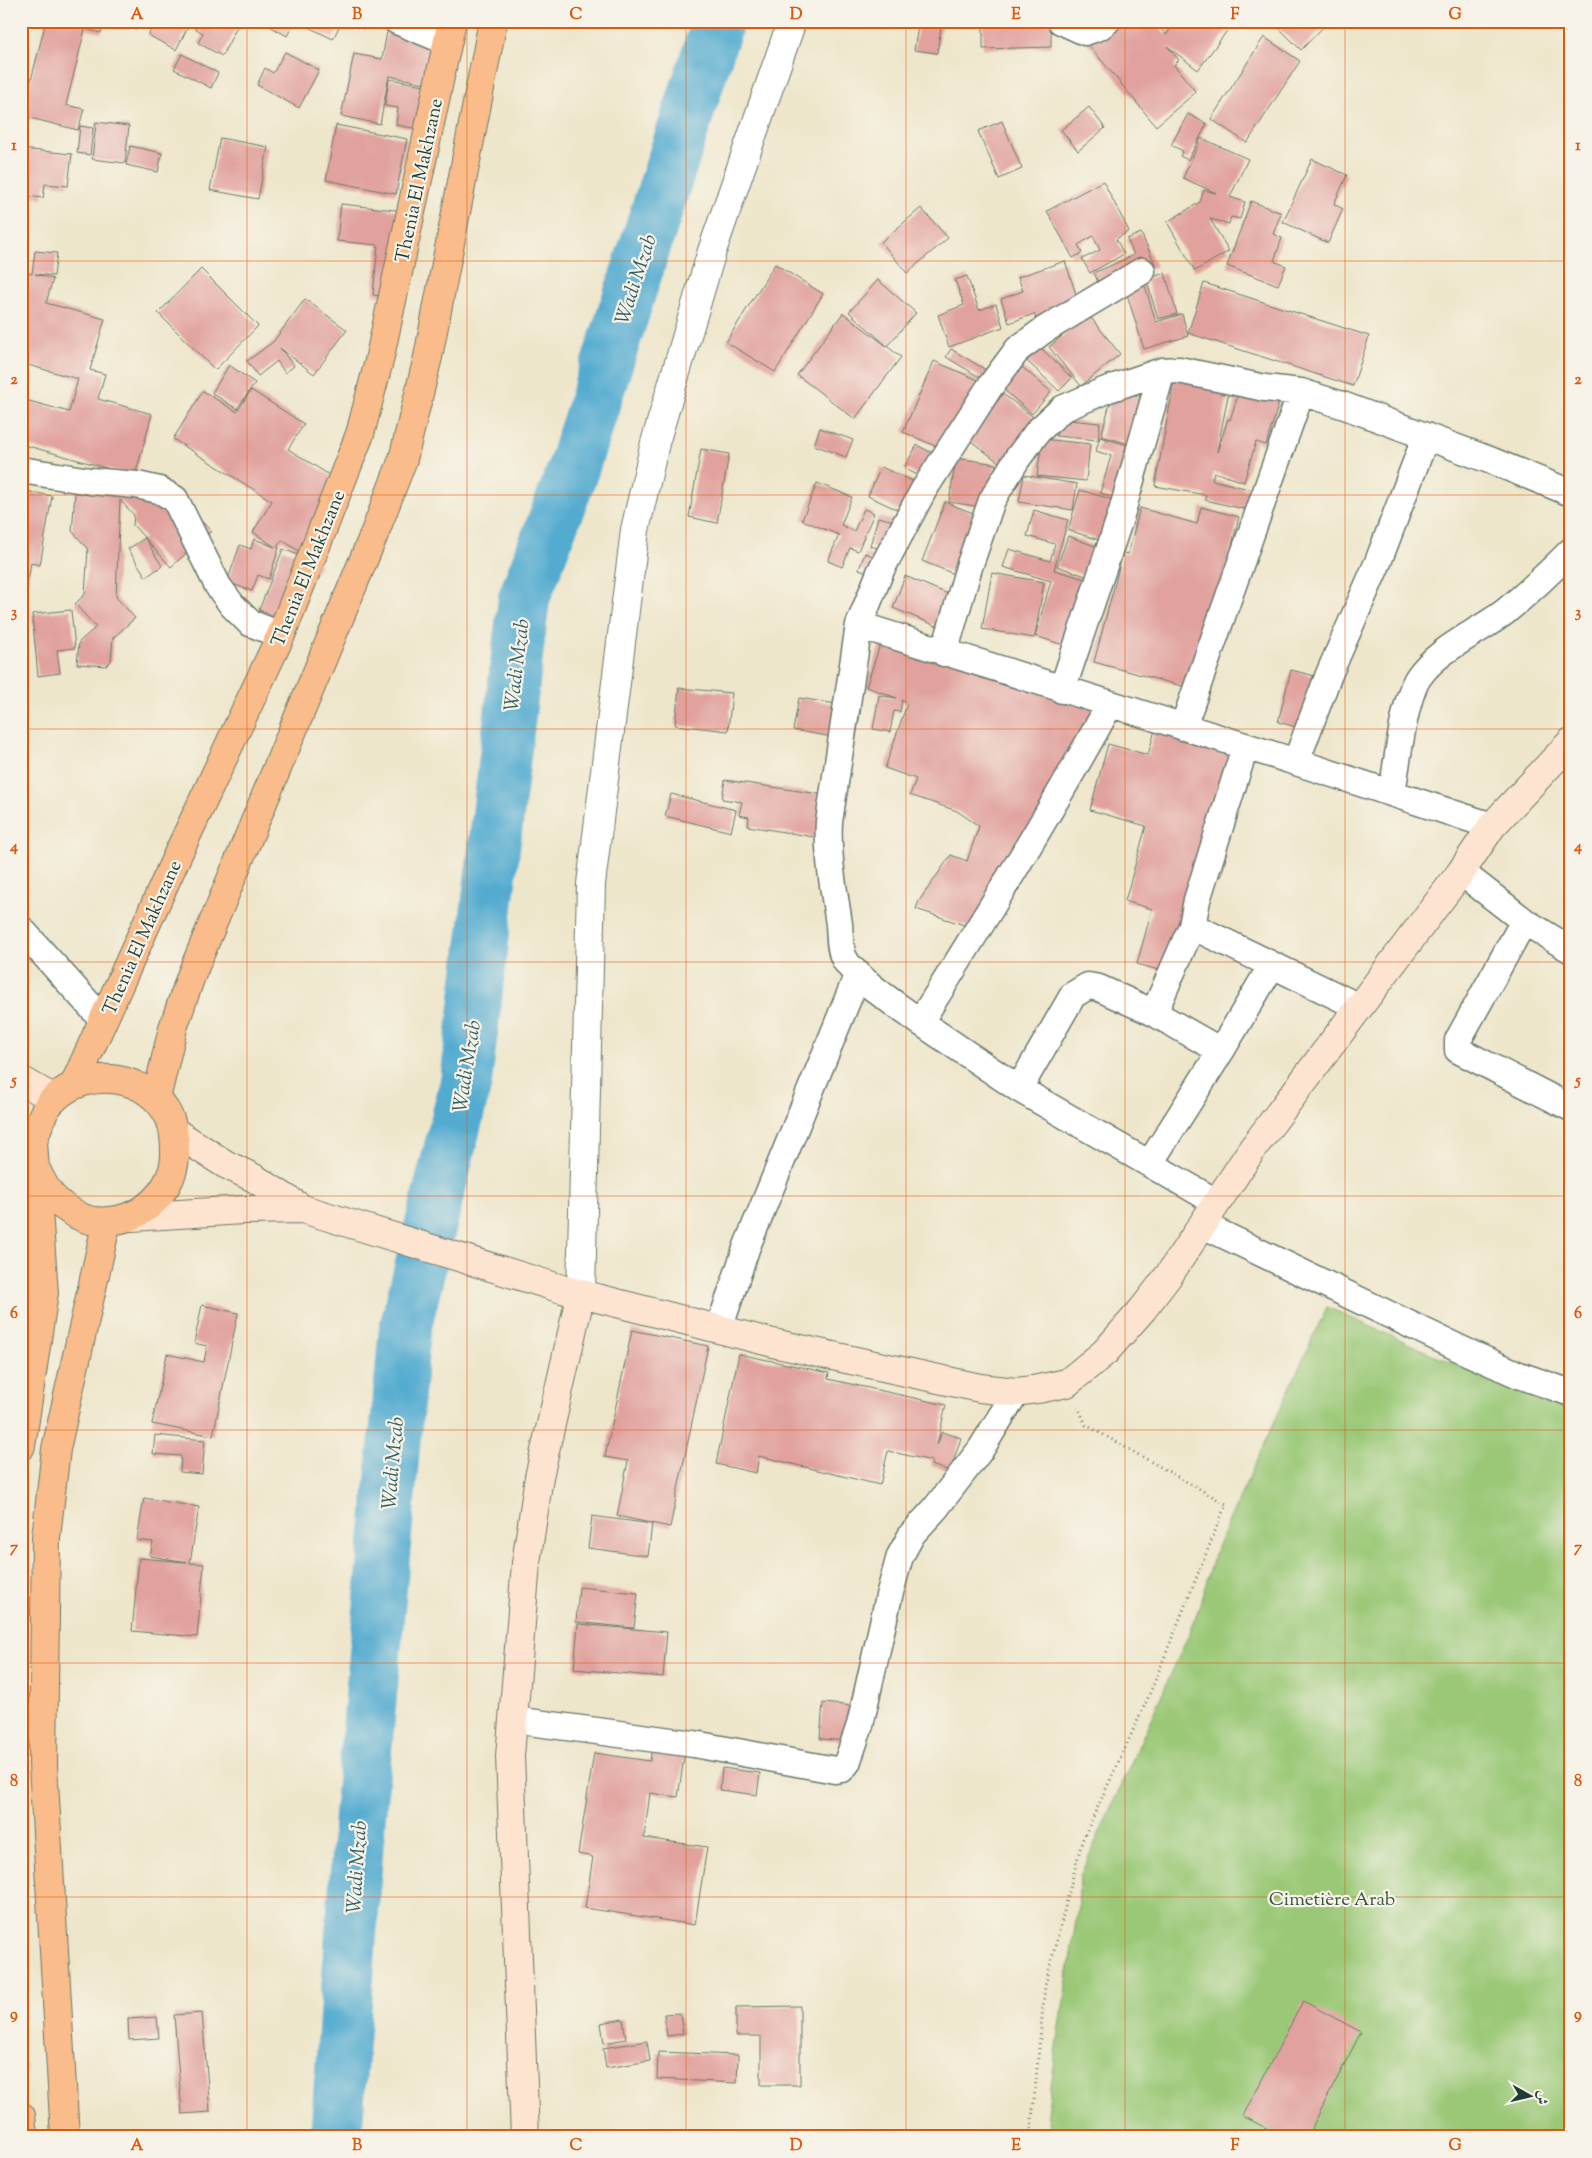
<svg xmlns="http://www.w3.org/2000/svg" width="1592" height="2158" font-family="'Sorts Mill Goudy',Amiri,serif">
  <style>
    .green { fill: #9ac876; stroke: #5c8255 }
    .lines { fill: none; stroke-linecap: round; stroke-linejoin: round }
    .river { stroke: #53abd0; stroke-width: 52 }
    .building { fill: #e1a29e }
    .minor-casing { stroke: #677869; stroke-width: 29 }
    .tertiary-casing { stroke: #677869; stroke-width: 30 }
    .secondary-casing { stroke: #677869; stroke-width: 30 }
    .primary-casing { stroke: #677869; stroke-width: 30 }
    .path { stroke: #677869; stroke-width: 3; stroke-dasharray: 1 4; stroke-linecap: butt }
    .minor { stroke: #fff; stroke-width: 26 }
    .tertiary { stroke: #fff; stroke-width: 28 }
    .secondary { stroke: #fde4d0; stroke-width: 28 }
    .primary { stroke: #f9bc8a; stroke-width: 28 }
    .grid { fill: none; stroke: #de580e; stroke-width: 1; stroke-opacity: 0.55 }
    .labels { text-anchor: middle; stroke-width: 4.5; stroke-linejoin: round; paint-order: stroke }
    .street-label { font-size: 19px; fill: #1f3d34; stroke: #f7f3e8 }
    .park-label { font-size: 19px; fill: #385941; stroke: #f7f3e8 }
    .water-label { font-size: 20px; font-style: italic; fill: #2f5e63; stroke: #f7f3e8 }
    .neatline { fill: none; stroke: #de580e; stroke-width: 2 }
    .grid-label { font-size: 16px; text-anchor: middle; font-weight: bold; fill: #de580e }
  </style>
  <rect width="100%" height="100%" fill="#f7f3e8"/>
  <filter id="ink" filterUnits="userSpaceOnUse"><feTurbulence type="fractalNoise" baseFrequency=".02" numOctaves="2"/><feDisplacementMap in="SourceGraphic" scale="10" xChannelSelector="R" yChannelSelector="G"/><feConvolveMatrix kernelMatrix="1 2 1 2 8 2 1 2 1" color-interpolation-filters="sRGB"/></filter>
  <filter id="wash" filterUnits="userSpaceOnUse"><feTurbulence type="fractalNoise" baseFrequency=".0096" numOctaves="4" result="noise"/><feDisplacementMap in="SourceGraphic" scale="20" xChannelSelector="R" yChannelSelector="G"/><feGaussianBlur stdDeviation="1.12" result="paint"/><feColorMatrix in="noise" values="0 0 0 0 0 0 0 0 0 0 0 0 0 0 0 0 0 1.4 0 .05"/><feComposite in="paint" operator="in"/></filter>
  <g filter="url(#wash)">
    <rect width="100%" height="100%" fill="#eee6cb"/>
    <path class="green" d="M1327 1307 1488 1379 1497 1359 1571 1383V2137H1053L1047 2113 1078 1907 1080 1876 1194 1623 1217 1547Z"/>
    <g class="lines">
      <path class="river" d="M336 2137 360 1815 405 1329 466 1082 524 598 570 478 718 21"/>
    </g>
    <g id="blocks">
      <path class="building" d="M46 21H104L101 33 85 29 66 105 84 109 78 130 22 116Z
        M156 21H240L222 56 198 43 203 33 189 25 176 50 148 35Z
        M261 21H295L287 36Z
        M306 21H342L333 39 304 25Z
        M389 21 447 30 436 85 389 76 380 124 341 116 354 54 382 59Z
        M919 21H942L937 53 914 50Z
        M983 21H1051V47L983 49Z
        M1112 21H1155L1166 35 1176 21H1229L1232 24 1198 70 1167 46 1179 60 1174 65 1196 92 1156 126 1087 43Z
        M1285 21H1329L1301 50 1279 28Z
        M1264 37 1300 61 1247 143 1211 119Z
        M285 52 319 70 299 108 257 85 265 68 273 73Z
        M182 54 218 73 211 88 174 69Z
        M389 79 425 85 418 129 396 125 398 108 385 106Z
        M1089 107 1105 128 1078 151 1061 130Z
        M1188 114 1207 124 1188 160 1180 156 1183 151 1171 145Z
        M1002 121 1022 169 999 179 978 131Z
        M96 122 129 126 125 163 92 159Z
        M336 125 407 139 396 194 326 180Z
        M80 126 93 128 90 155 77 153Z
        M220 138 268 147 258 199 210 190Z
        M1201 138 1248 159 1230 197 1245 202 1240 219 1231 217 1229 224 1210 219 1229 251 1195 271 1167 222 1200 202 1204 190 1216 193 1183 178Z
        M130 146 162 153 158 172 126 165Z
        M21 149 72 154 68 186 45 184 43 198 21 195Z
        M1312 159 1347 175 1334 204 1343 209 1328 243 1283 222Z
        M1103 181 1129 231 1116 239 1124 254 1090 273 1082 259 1100 250 1093 236 1078 245 1082 253 1073 258 1047 211Z
        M1251 201 1281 213 1273 234 1282 238 1274 261 1286 266 1278 285 1227 266Z
        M341 204 404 211 396 298 373 295 378 245 337 241Z
        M921 208 948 238 907 273 881 242Z
        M1141 233 1156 266 1102 291 1094 273 1134 255 1127 239Z
        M35 251 57 253 54 276 35 274 53 279 46 303 105 319 90 370 105 374 98 399 152 414 135 476 21 444 22 399 69 412 78 379 21 363V271L32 274Z
        M1065 261 1081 309 1038 324 1034 314 1009 323 1001 299 1023 291 1018 277Z
        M775 264 823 294 775 372 726 342Z
        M201 269 258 326 215 370 158 313Z
        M1165 273 1177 314 1158 319 1146 279Z
        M967 276 979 310 996 304 1003 327 949 347 938 315 964 305 955 280Z
        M878 280 916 313 887 346 849 312Z
        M1204 283 1369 336 1353 386 1188 333Z
        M1145 286 1156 322 1182 314 1188 336 1144 349 1126 291Z
        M305 299 347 330 314 374 280 348 294 366 285 373 277 361 258 376 247 361 273 342Z
        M843 313 901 357 855 419 797 375Z
        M1088 314 1120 354 1081 386 1049 347Z
        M1040 347 1072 378 1059 391 1027 361Z
        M951 349 991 373 986 381 946 357Z
        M1178 360 1230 385 1217 452 1228 419 1230 420 1245 373 1284 386 1266 445 1256 442 1244 482 1214 472 1212 480 1257 491 1252 511 1205 500 1206 495 1155 486Z
        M934 361 978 380 947 451 903 432Z
        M229 365 255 383 237 409 212 393Z
        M1022 367 1051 392 1032 414 1003 389Z
        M1114 389 1164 403 1152 450 1101 436Z
        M251 390 304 424 288 449 347 486 305 555 282 540 277 547 279 548 269 579 258 575 252 591 227 582 240 545 251 549 254 539 275 547 253 532 272 501 173 439 203 391 237 412Z
        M1003 394 1040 422 1005 467 968 439Z
        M1058 419 1100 423 1098 440 1056 436Z
        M820 428 853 440 846 457 814 445Z
        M1100 437 1147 451 1131 503 1100 493 1111 456 1096 451Z
        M1042 439 1090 444 1086 481 1037 476Z
        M917 445 934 454 921 477 904 468Z
        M701 449 729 454 717 523 689 517Z
        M956 458 996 464 989 508 949 502Z
        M881 467 922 485 909 515 868 496Z
        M1024 475 1077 484 1073 510 1019 502Z
        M76 483 190 509 211 531 171 567 133 525 134 515 120 500 116 597 135 618 113 638 111 661 106 666 77 664 79 642 96 627 75 604 85 594 88 549 72 531Z
        M817 483 852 497 841 525 854 531 864 509 874 513 858 551 850 548 842 567 828 561 839 535 802 520Z
        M21 490 52 496 40 565 31 563 24 604 21 603Z
        M1080 490 1127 504 1115 545 1068 530Z
        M945 502 988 519 964 578 922 561Z
        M1201 507 1239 517 1196 690 1094 662 1123 553 1128 554 1140 508 1197 524Z
        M1034 510 1068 520 1054 570 1103 584 1083 651 1035 636 1034 638 982 629 992 573 1044 582 1035 636 1051 581 1003 567 1009 549 1050 561 1055 544 1027 536Z
        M878 517 902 523 894 553 870 546Z
        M1068 536 1113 553 1103 582 1057 566Z
        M145 538 162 566 146 577 128 549Z
        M283 549 321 564 283 619 259 610Z
        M865 553 887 562 881 578 859 569Z
        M905 576 962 600 949 631 893 608Z
        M71 610 75 648 57 650 60 673 38 676 32 614Z
        M886 627 1121 698 979 930 916 909 919 901 951 855 967 861 979 826 957 811 910 795 916 779 885 768 907 704 902 700 900 712 894 711 890 732 873 729 879 695 897 698 866 687Z
        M1291 670 1331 680 1317 733 1278 722Z
        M679 688 732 693 728 731 675 725Z
        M799 698 861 708 855 741 793 730Z
        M1159 716 1240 738 1207 853 1226 858 1221 877 1199 871 1180 976 1137 964 1152 909 1125 901 1146 826 1090 810 1108 744 1148 755Z
        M725 780 826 795 820 838 748 826 749 817 739 815 742 802 722 799Z
        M671 794 736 810 731 832 665 816Z
        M21 1227 40 1229 21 1363Z
        M202 1305 238 1313 213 1436 152 1424 167 1354 204 1362 207 1346 194 1343Z
        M632 1330 708 1346 670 1527 617 1516 628 1461 605 1457Z
        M739 1354 829 1373 828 1379 946 1405 937 1445 942 1432 961 1438 950 1471 931 1465 932 1461 888 1451 880 1485 759 1456 756 1473 716 1464Z
        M155 1435 205 1440 202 1474 180 1472 181 1456 153 1454Z
        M144 1498 199 1507 190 1563 204 1564 197 1637 132 1631 139 1558 187 1562 150 1556 153 1542 137 1540Z
        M592 1516 652 1524 648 1556 588 1548Z
        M579 1587 638 1593 634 1628 576 1622Z
        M578 1624 667 1632 663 1677 574 1669Z
        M823 1703 853 1706 850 1741 820 1739Z
        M654 1732 687 1737 678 1797 650 1793 644 1838 707 1847 695 1925 585 1908 593 1857 578 1854 594 1753 650 1761Z
        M722 1768 760 1773 757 1795 720 1790Z
        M1303 2001 1361 2032 1307 2137H1283L1243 2116Z
        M800 2006V2085H761V2036H736V2007Z
        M202 2013 210 2112 182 2114 174 2015Z
        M680 2013 683 2034 667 2036 664 2014Z
        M157 2017 159 2038 129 2040 128 2019Z
        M623 2019 626 2039 604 2043 601 2023Z
        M647 2041 650 2061 606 2068 603 2048Z
        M658 2052 738 2055 737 2083 657 2079Z
        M21 2064 27 2065 22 2094H21Z"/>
    </g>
  </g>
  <g filter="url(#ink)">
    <use href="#blocks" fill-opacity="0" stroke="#677869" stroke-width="1"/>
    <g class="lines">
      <defs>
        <path id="minor" d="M397 21 448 42
          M1061 21 1085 32 1099 27 1107 21
          M21 470 90 481 137 485 159 490 175 499 218 586 232 605 250 623 281 635
          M859 625 881 570 923 491 989 388 1018 349 1044 330 1142 271
          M944 653 969 567 992 500 1017 459 1038 431 1062 409 1106 390 1162 371 1179 370 1265 388 1301 392 1345 406 1492 461 1571 493
          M1062 690 1121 515 1162 371
          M1110 704C1051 812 986 917 920 1022L1019 1089 1216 1202
          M1183 727 1301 392
          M1296 762 1329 674 1378 562 1426 436
          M1392 793C1397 764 1404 700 1418 678 1437 649 1479 632 1506 611 1529 592 1550 572 1571 551
          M1461 872 1524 921 1571 950
          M1524 921 1458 1040V1050L1571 1108
          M1192 926 1359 1007
          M21 929 103 1020
          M1154 1013 1192 926 1197 900 1245 747
          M920 1022C901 1008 853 977 844 958 839 948 840 935 839 924 834 890 827 857 829 822L859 625 1296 762 1492 826
          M1019 1089 1073 995 1088 986 1099 988 1154 1013 1221 1051
          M1150 1163 1221 1051 1272 965
          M1203 1225 1467 1352 1519 1375 1571 1393
          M719 1329 747 1246 858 974
          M514 1720 694 1744 835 1770 842 1769 847 1763 860 1725 889 1596 900 1556 912 1534 935 1509 981 1449 1016 1392"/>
        <path id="tertiary" d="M581 1293 591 884 635 530 655 443 712 251 792 21"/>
        <path id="secondary" d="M21 1080 54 1099
          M175 1132 225 1164 254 1178 303 1209 562 1289 773 1343 980 1388 1016 1392 1038 1389 1067 1383 1105 1352 1143 1309 1169 1275 1253 1148 1461 872 1492 826 1571 742
          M131 1217 243 1210 303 1209
          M525 2137 510 1756 526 1563 539 1477 581 1293"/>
        <path id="primary" d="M74 1085 177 856 281 635 360 434 379 361 452 21
          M156 1099 173 1028 191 976 375 532 403 459 428 357 493 21
          M21 1446 44 1293 33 1142C38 1127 42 1110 54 1099 88 1066 150 1074 170 1119 174 1130 175 1140 175 1152 176 1176 161 1198 141 1211 124 1221 97 1226 79 1216 54 1203 46 1192 35 1167
          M21 2116 23 2137
          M65 2137 43 1765 46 1537 56 1449 107 1221"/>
      </defs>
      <use href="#minor" class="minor-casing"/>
      <use href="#tertiary" class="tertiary-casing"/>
      <use href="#secondary" class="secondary-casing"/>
      <use href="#primary" class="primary-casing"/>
      <path class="path" d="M1036 2137 1031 2131 1045 1986 1082 1841 1148 1698 1226 1504 1086 1425 1078 1407"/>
      <use href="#minor" class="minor"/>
      <use href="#tertiary" class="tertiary"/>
      <use href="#secondary" class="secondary"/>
      <use href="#primary" class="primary"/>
    </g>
  </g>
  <path class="grid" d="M247 21V2137M467 21V2137M686 21V2137M906 21V2137M1125 21V2137M1345 21V2137M21 261H1571M21 495H1571M21 729H1571M21 962H1571M21 1196H1571M21 1430H1571M21 1663H1571M21 1897H1571"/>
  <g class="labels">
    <g class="street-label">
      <text transform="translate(418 180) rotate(-78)" y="7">Thenia El Makhzane</text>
      <text transform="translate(307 568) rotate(-68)" y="7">Thenia El Makhzane</text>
      <text transform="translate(141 937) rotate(-66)" y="7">Thenia El Makhzane</text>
    </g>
    <g class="park-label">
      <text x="1332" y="1905">Cimetière Arab</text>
    </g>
    <g class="water-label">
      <text transform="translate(635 279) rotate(-72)" y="7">Wadi Mzab</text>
      <text transform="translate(516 665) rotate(-83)" y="7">Wadi Mzab</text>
      <text transform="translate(466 1066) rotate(-81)" y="7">Wadi Mzab</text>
      <text transform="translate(392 1463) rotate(-85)" y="7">Wadi Mzab</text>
      <text transform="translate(356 1867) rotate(-86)" y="7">Wadi Mzab</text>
    </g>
  </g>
  <rect width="1592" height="2158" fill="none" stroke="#f7f3e8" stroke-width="55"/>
  <g transform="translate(1530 2096) rotate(98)" stroke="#f7f3e8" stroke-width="4" paint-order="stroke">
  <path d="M0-4L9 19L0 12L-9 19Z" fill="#1f3d34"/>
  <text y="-8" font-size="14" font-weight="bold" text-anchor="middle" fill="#1f3d34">ش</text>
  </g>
  <rect x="28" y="28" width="1536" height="2102" class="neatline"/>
  <g class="grid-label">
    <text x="137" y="19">A</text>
    <text x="357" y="19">B</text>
    <text x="576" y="19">C</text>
    <text x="796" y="19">D</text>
    <text x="1016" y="19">E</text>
    <text x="1235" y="19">F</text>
    <text x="1455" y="19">G</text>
    <text x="14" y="150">1</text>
    <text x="1578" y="150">1</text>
    <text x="14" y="384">2</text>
    <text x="1578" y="384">2</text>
    <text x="14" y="617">3</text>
    <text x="1578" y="617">3</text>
    <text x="14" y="851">4</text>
    <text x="1578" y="851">4</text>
    <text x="14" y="1085">5</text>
    <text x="1578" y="1085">5</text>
    <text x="14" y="1318">6</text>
    <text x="1578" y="1318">6</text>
    <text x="14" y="1552">7</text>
    <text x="1578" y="1552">7</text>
    <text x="14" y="1786">8</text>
    <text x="1578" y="1786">8</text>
    <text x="14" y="2019">9</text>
    <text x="1578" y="2019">9</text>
    <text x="137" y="2150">A</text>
    <text x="357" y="2150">B</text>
    <text x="576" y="2150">C</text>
    <text x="796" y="2150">D</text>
    <text x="1016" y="2150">E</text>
    <text x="1235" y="2150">F</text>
    <text x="1455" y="2150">G</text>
  </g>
</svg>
